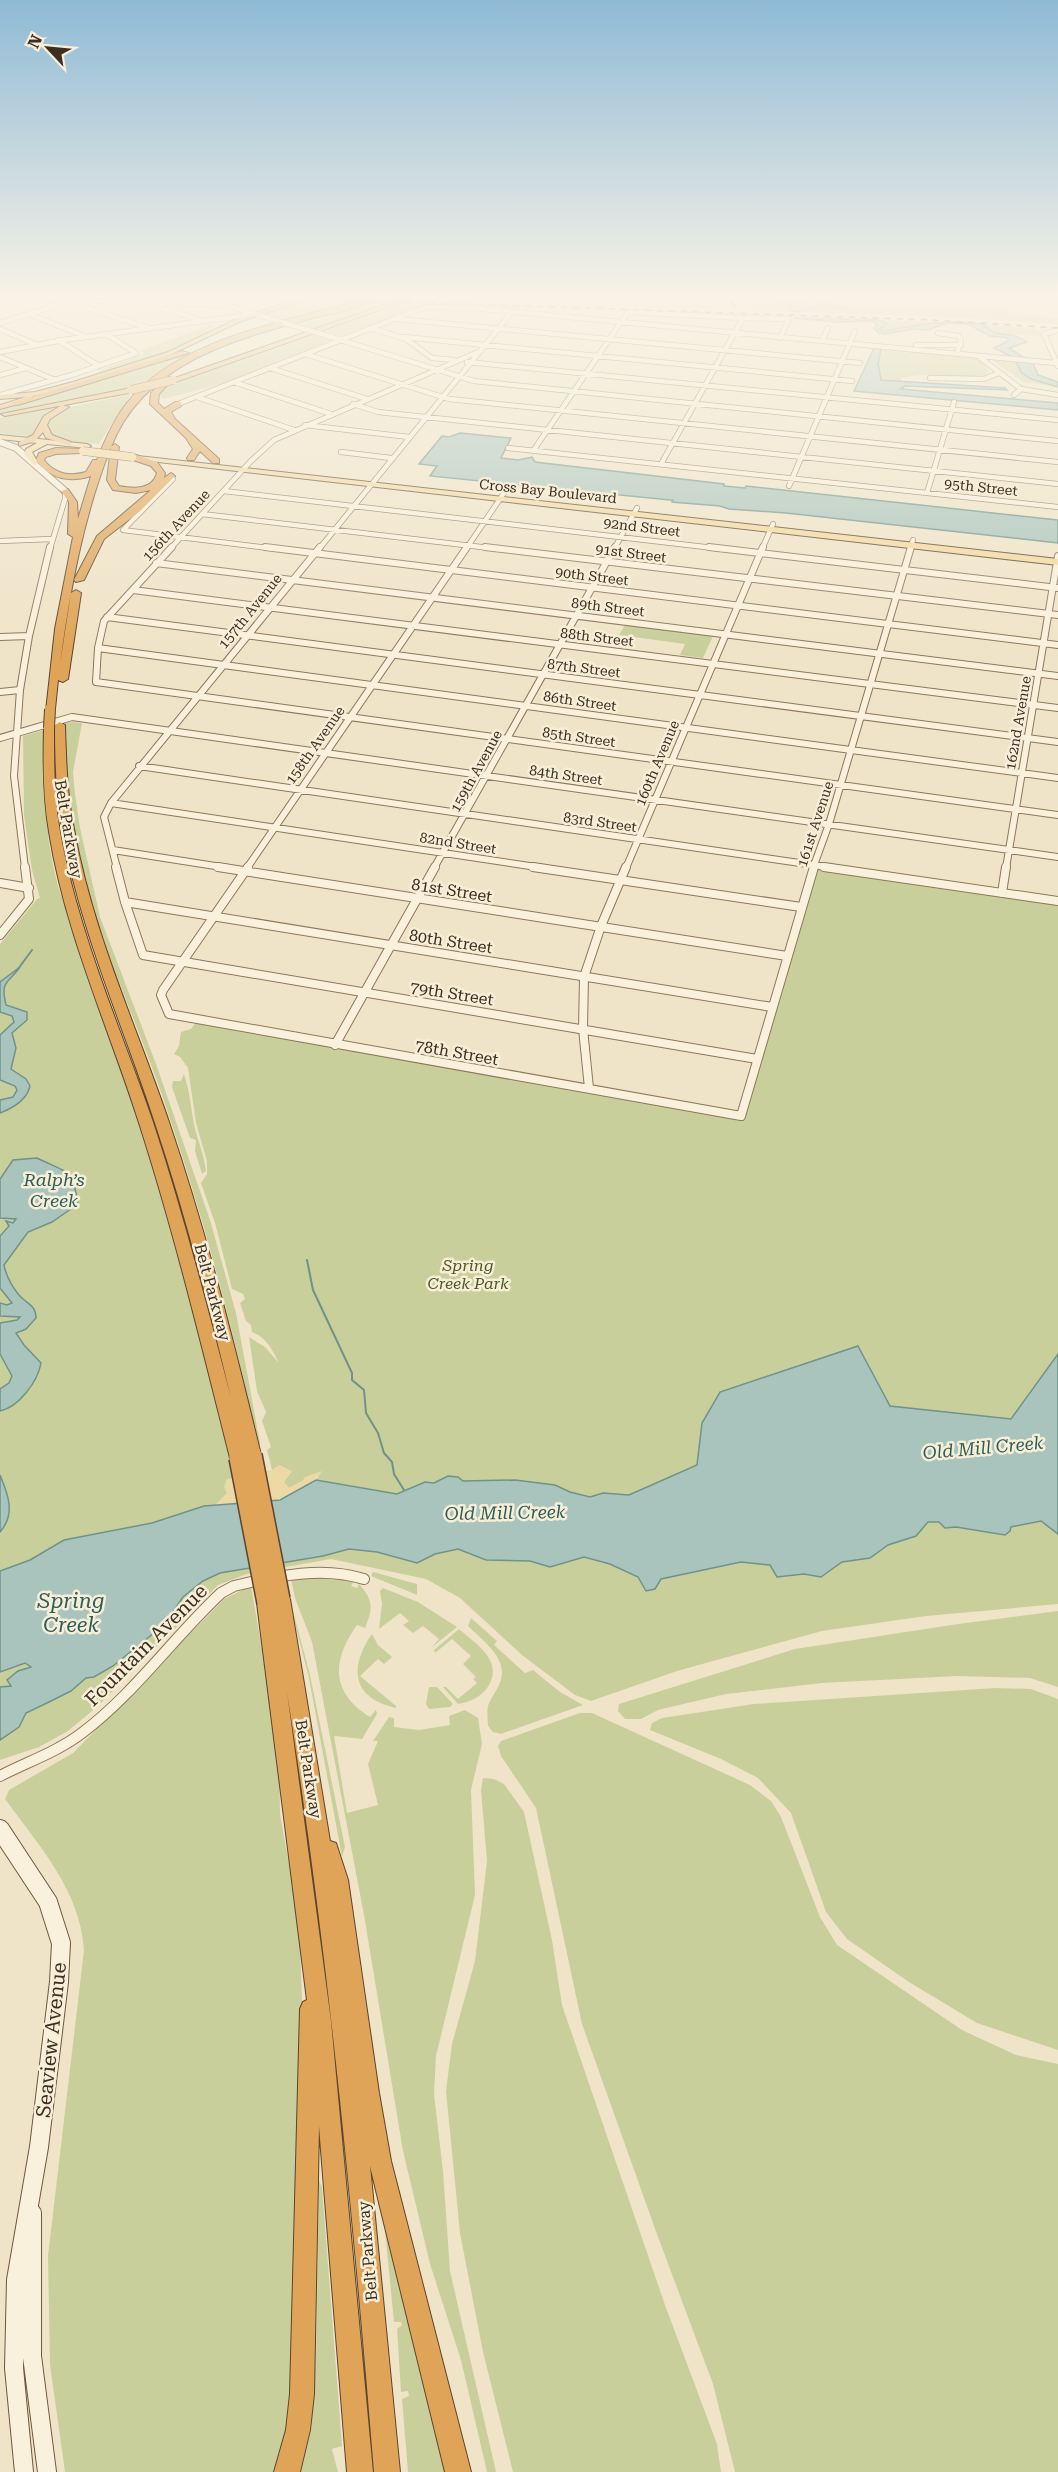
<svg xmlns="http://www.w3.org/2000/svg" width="1058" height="2472" font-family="'Roboto Serif',serif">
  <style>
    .green { fill: #c9cf9b }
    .sand { fill: #ecd9a5 }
    .water { fill: #a9c4bc; stroke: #6f938a; stroke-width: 1.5 }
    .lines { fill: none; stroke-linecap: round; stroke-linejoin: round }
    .stream { stroke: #6f938a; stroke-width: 2 }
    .minor-far3-casing { stroke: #8d765c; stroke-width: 6 }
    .minor-far2-casing { stroke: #8d765c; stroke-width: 8 }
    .minor-far1-casing { stroke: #8d765c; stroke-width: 10 }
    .minor-casing { stroke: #8d765c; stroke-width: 12 }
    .tertiary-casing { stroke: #8d765c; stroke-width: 8 }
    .secondary-casing { stroke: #6f573f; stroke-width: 20 }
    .primary-casing { stroke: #5b4430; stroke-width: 2 }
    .trunk-casing { stroke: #5b4430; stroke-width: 2 }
    .motorway-casing { stroke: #5b4430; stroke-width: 2 }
    .minor-far3 { stroke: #faf1dc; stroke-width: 4.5 }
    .minor-far2 { stroke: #faf1dc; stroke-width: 6 }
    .minor-far1 { stroke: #faf1dc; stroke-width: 8 }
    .minor { stroke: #faf1dc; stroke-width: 10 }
    .tertiary { stroke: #faf1dc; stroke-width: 6 }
    .secondary { stroke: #faf1dc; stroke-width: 18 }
    .primary { fill: #f3d9a0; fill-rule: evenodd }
    .trunk { fill: #eabe7c; fill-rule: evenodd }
    .motorway { fill: #e0a458; fill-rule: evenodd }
    .tram { stroke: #3d2e20; stroke-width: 1.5 }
    .rail { stroke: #3d2e20; stroke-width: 1.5; stroke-dasharray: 6 6; stroke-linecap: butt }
    .minor-bridge-casing { stroke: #8d765c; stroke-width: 6; stroke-linecap: butt }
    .primary-bridge-casing { stroke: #5b4430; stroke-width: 9; stroke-linecap: butt }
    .trunk-bridge-casing { stroke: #5b4430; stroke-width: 9; stroke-linecap: butt }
    .motorway-bridge-far1-casing { stroke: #5b4430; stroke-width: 12; stroke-linecap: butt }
    .motorway-bridge-casing { stroke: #5b4430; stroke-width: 20; stroke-linecap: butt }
    .minor-bridge { stroke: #faf1dc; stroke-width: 4.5 }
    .primary-bridge { stroke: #f3d9a0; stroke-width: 8 }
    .trunk-bridge { stroke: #eabe7c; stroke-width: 8 }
    .motorway-bridge-far1 { stroke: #e0a458; stroke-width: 10 }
    .motorway-bridge { stroke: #e0a458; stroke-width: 17 }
    .labels { text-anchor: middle; stroke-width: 5; stroke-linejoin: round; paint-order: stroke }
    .far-street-label { font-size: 14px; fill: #3d2e20; stroke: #f7eed8 }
    .street-label { font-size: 16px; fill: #3d2e20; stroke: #f7eed8 }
    .park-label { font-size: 16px; font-style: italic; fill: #4d5a26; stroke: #f7eed8 }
    .water-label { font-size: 18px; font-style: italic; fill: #2f5d5a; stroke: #f7eed8 }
    .near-street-label { font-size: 20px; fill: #3d2e20; stroke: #f7eed8 }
    .near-water-label { font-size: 21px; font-style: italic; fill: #2f5d5a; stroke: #f7eed8 }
  </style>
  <rect width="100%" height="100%" fill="#f0e4c8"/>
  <path class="green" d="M309 299 361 301 288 322 265 314Z
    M387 299H404L314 330 301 325Z
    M416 299H577L707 304 710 309Z
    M739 299H766L791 306 789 310 791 312 747 308Z
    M826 299H903L916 302 921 299H1002L992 305 1009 308 1010 314 1058 318V324L962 318 806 312 819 307 846 309 847 307 823 303Z
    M406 303 522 306 529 307 520 308 518 311 424 306 340 337 322 332Z
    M794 317 982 324 1038 329 1041 336 994 333 978 324 939 322 924 327 883 331 879 329 886 323Z
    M211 324 216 327C187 347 133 371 98 371L145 353 140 351Z
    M315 335 331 340 226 383 163 399 159 394 166 387Z
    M203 349 159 372 139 386 0 414V409Z
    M881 349 976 357 979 358 989 372 982 377 918 375 901 378V381L881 380 878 364Z
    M996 359 1017 361C1024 377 1035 381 1052 386L1023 382 992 360Z
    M131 394 99 444C82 443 45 445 48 420L66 408Z
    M65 405 44 416 32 437 0 433V418Z
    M625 625 713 636 703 658 680 655 685 644 619 635Z
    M73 722 82 723 73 772 75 794 80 828 100 917 156 1064 210 1220 236 1313 260 1443 259 1450C234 1330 202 1211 162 1095 120 975 57 854 65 723Z
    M44 730C44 784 44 843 61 895L68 894 130 1076 238 1477 241 1570 323 1556 349 1549 377 1552 417 1563 435 1554 458 1549 486 1560 530 1561 550 1567 583 1557 610 1564 638 1578 646 1591 655 1589 661 1579 741 1562 770 1565 778 1577 804 1574 821 1577 842 1562 870 1558 888 1545 916 1536 928 1522H939L945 1528 956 1527 1005 1535 1011 1527 1041 1521 1058 1534V1604L926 1616 822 1631 677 1671 591 1701 575 1695 522 1655 460 1598 426 1579 331 1559 247 1574 218 1585 98 1706 68 1731 39 1747 0 1760V944L37 899 40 898 32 870 24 815 23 736Z
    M816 866 1058 901V1354L1011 1419 890 1406 858 1346 702 1423 697 1465 629 1495 603 1493 590 1497 570 1492 555 1485 515 1480 463 1481 448 1476 434 1483 425 1482 398 1494 316 1480 321 1472 289 1488 284 1482 292 1471 272 1470 267 1450 271 1447 262 1421 266 1412 257 1391 249 1337 265 1347 279 1363C272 1350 267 1338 252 1332L251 1325 246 1321 240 1303 245 1299 243 1294 232 1289 215 1223 201 1183 207 1174V1161L196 1123 188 1068 180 1057 174 1054 179 1046 181 1032 191 1029 197 1021 741 1116Z
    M184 1074C190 1092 191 1110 195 1129 199 1143 204 1156 206 1171L202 1174 195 1151 196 1140 190 1138 172 1087 173 1081H181Z
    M373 1572 417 1584V1595L371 1576Z
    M310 1575 354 1581 351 1586 357 1588 359 1584C374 1601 373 1608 365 1628L357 1625C332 1660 330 1692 370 1717L376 1710 377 1714 362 1739 334 1736 347 1813 378 1805 368 1764 378 1741H373L389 1717 394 1718V1727L419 1730 450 1725 449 1716 465 1710 478 1718 482 1744 471 1790 475 1895 436 2056 434 2094 443 2171 450 2271 496 2472H487L461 2360 430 2264 403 2151 364 1915 312 1642 295 1598 291 1579Z
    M251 1586 279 1746 280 1814 299 1922 304 2051 294 2395 282 2458 274 2472H65L50 2365 48 2256 84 1950C80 1890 39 1846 5 1799L9 1790 73 1753 224 1599Z
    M383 1588 418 1602 457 1627 431 1648 439 1639 423 1626 413 1633 403 1625 409 1621 400 1613 379 1629 382 1604 380 1591Z
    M293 1611 310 1675 345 1847 342 1857 309 1678 292 1612Z
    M1058 1611V1687L1030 1678 957 1676 822 1683 726 1694 658 1710 641 1719H625L618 1711 619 1704 795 1649 958 1624Z
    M471 1618 497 1641 494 1645 525 1673 533 1670 560 1692 583 1705 501 1734 493 1732 488 1726C486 1700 489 1705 499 1685 511 1660 484 1642 468 1626Z
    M459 1629C476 1644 503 1660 489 1685 483 1696 471 1702 458 1704L443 1687H446L458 1699 477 1683 473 1679 476 1677 463 1664 471 1656 452 1639 435 1653 434 1650Z
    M372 1634 378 1645 392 1657 384 1664 378 1659 360 1676 396 1706V1708C351 1698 349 1667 372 1634Z
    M429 1687H437L453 1704 450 1707 429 1709 426 1704Z
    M995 1688 1031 1689 1058 1699V2050L977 2023 909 1982 847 1939 826 1912 791 1813 758 1778 721 1759 650 1730 652 1723 662 1718 754 1704Z
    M580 1713H592L750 1785 771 1801 781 1817 820 1917 837 1945 962 2030 1016 2055 1058 2064V2472H735L713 2384 658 2237 582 2024 536 1808 501 1756 498 1746 501 1741Z
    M483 1778 494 1779 504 1784 524 1812 552 1940 562 2005 665 2305 717 2444 721 2472H513L483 2352 460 2233 446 2091 452 2044 475 1961 487 1861 481 1790Z
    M319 2181 322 2187 342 2446 332 2449 338 2472H301L311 2431 316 2355Z
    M381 2190 448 2472H408L402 2399 409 2396 408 2391 401 2392 397 2329 402 2325 401 2322H394Z"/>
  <path class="sand" d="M279 1465 292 1471 284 1482 289 1488 301 1483 305 1477 322 1471C297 1505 252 1503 215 1505L227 1493 224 1487 227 1479 272 1470Z"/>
  <path class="water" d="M766 299 806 302 809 299H826L823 303 848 308C840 309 831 307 822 307 810 307 804 315 789 310L791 306Z
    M794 318 878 320 887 323 880 329 883 331C914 326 949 318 981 324 987 326 989 331 996 333 1010 336 1014 333 1027 342L1009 348 1033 363 1038 375 1058 382V387L1031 379 1022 373 1013 357 994 348 1008 341V338L990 336 968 324 947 323 928 330 913 329 884 334 879 333 874 328 877 324 872 321 836 322Z
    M874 348 881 349 878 364 881 380 1005 388 1007 390 905 386 901 389 1058 403V410L854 391Z
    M460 433 511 438 501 458 518 460 532 457 535 462 724 484V486L745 488 746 486 1058 520V543L786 513 729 509 720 506 672 502 673 500H670L430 476 437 466 419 464 442 436 449 437Z
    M20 967C8 984 0 980 6 1005L27 1012V1020L12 1033 16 1048 11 1069 26 1079 30 1086C27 1100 13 1108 0 1113V1100L13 1097 17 1090 15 1086 0 1080V1035L14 1022 12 1016 0 1012V982Z
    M37 1158C67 1173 73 1168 78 1204L52 1222 28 1232 4 1265C6 1276 14 1291 23 1299 30 1305 36 1307 36 1318L26 1329 16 1333 24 1345 41 1363C38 1381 19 1407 0 1411V1389L9 1383 12 1376 0 1354V1323L17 1320 20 1317 0 1316V1303L7 1305 12 1303 0 1288V1236L9 1226 6 1221 13 1223 16 1219 0 1218V1179L13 1160Z
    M858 1346 890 1406 1011 1419 1058 1354V1534L1041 1521 1011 1527 1010 1531 1005 1535 956 1527 945 1528 939 1522H928L916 1536 888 1545 870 1558 842 1562 821 1577 804 1574 777 1577 770 1565 741 1562 661 1579 655 1589 646 1591 638 1577 610 1564 584 1557 550 1567 530 1561 486 1560 458 1549 435 1554 417 1563 377 1552 349 1549 323 1556 220 1573 203 1581 183 1597 165 1624 113 1666 94 1677 86 1678 71 1691 51 1701 26 1713 19 1727 0 1740V1687L11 1686 7 1680 18 1671 31 1667 25 1663 0 1672V1571L30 1560 64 1540 152 1523 204 1506 280 1500 316 1480 397 1494 425 1482 434 1483 448 1476 458 1477 463 1481 515 1480 555 1485 570 1492 590 1497 603 1493 629 1495 697 1465 702 1423 720 1392Z
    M0 1475C8 1494 16 1514 0 1532Z"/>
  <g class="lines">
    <path class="stream" d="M18 969 32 950
      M307 1260 313 1290 352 1373V1380L364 1390 366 1413 378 1433 384 1453 392 1462 394 1474 404 1490"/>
    <defs>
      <path id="minor-far3" d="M45 299 226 305 284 323
        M0 303 12 299
        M72 303 148 328
        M155 306 203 321
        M29 314 84 336
        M743 318 789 319 780 338
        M397 319 860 363
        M0 323 67 302
        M298 327 311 331
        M370 328 406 339 432 358 454 360
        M0 329 35 344
        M1058 330 1044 334 1058 366
        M318 333 474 381 1058 441
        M938 333 959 336 961 340 958 350
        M106 334 136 353
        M404 337 852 381
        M58 340 99 366
        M822 341 828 328
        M916 345H961
        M0 352 63 340 256 314
        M305 354 449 399 1058 462
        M978 356 1021 389 1014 395
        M0 357 55 380
        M467 362 1058 420
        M270 368 367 399
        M0 375 26 368
        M930 378 984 379 999 373
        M234 382 331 414
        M1021 389 1058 395
        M0 395 72 375 136 353
        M197 397 294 430
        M178 404 425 307 473 308 1055 363
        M353 404 378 412 1058 484
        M305 425 409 437
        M508 448 1058 507
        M533 451 628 312 743 318 661 464
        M341 452 391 458
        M171 476 173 479 123 530 277 549
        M789 486 855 331
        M224 491 722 549
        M927 493 954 402
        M202 514 498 549
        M0 541 52 539
        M50 549 65 499V491
        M170 549 251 461 274 440 478 352
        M319 549 512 312
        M466 549 504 493
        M614 549 637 508
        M762 549 773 524
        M910 549 913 540"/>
      <path id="minor-far2" d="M172 547 104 621 98 648 96 682 1058 815
        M265 547 1058 645
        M485 547 1058 615
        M709 547 1058 588
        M156 563 1058 676
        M133 590 1058 708
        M107 617 1058 742
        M0 637 29 636
        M98 648 1058 778
        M0 692 20 690
        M0 738 72 717 1058 857
        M139 766 834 868
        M111 803 543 868
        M113 850 228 868
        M25 868 14 776 20 690 29 636 50 547
        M117 868 104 817 111 803 320 547
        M247 868 467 547
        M434 868 615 547
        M626 868 763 547
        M813 868 829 824 911 547
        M1006 868 1058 556"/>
      <path id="minor-far1" d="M116 867 125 902 143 955 757 1059
        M218 867 787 956
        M248 867 163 990 161 995 169 1014 741 1116 814 867
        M533 867 801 907
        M824 867 1058 901
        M0 883 29 888
        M1002 893 1006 867
        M125 902 772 1007
        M0 935 29 899 25 867
        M335 1045 435 867
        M589 1088 583 1029 584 977 601 926 626 867"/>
      <path id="minor" d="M277 1577C307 1572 334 1570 364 1579
        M0 1776C27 1762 57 1752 82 1733 134 1694 173 1638 221 1593L234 1586 264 1579"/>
      <path id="tertiary" d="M0 442 16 448 65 491"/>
      <path id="secondary" d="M0 1829 48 1902 61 1943 59 1982 39 2147 16 2280 14 2368 24 2472
        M32 2213V2356L47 2472"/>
      <path id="primary" d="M0 435 87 444 91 446 87 448 47 444 32 452 38 463 34 465 24 454 26 449 37 443 0 439Z
        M129 455 1058 559V565L132 459H129Z"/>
      <path id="trunk" d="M297 299H307L239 322 172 354 68 389 32 396 33 400 0 409V405L26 397 0 399V395L35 392 73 382 168 352 235 320Z
        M401 299H411L176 382 169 380Z
        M131 388H134V392L5 416 1 414Z
        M62 405 69 407 50 419 47 425 52 435 71 442V446L46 438 43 432 35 441 19 446V442L33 435 44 416Z"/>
      <path id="motorway" d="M364 299H376C358 310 331 313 310 319 232 340 143 364 111 447L115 444 119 447 115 480 119 486C134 489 152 490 157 473L151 466 130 459V455L133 454 157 462 165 473 164 478 171 473 175 476 139 512 104 539 84 580 76 582 74 580 97 536 151 490 136 493 113 490 107 480 111 447C83 517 70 590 60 664L71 593 76 590 81 593 68 679 63 682 58 680 55 709 50 712 46 711 55 629 73 537 68 534 69 502 61 491 68 489 77 502 78 519 91 476C69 483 50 479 36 460L39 453 56 448 82 449V453L56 454 46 457 44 460C55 474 69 477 86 472L93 460H97C105 440 114 419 127 403 179 337 288 322 364 299Z
        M401 299H411L404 302Z
        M182 351 189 353 18 405 11 403Z
        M167 376 174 378 159 394 158 403 164 409 175 402H181V406L171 412 175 419 219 459V463H213L200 451 194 460H188L187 458 193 449 186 438 150 404 151 393Z
        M60 722 65 725C66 760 67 795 74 829 92 931 136 1025 169 1122 206 1231 234 1343 261 1455L259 1460 253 1462 246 1458 244 1463 238 1465 232 1463 230 1458C202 1347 175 1235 140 1126 109 1028 65 933 49 832 43 797 43 763 44 728L49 725 54 728C54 763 54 798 60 832 78 932 120 1027 153 1122 183 1213 207 1306 231 1398 209 1306 185 1213 155 1123 123 1025 80 931 62 829 56 794 55 760 55 725Z
        M281 1592 287 1594 290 1599 330 1841 336 1843 348 1880 379 2093 391 2161 471 2472H445L370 2166 400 2472H374C353 2211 328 1951 287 1692L331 2021 373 2472H347L319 2126 314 2394 310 2430 300 2472H274L286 2430 290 2394 300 2009 303 2002 307 2000 257 1603 260 1598 266 1595 273 1598 275 1594Z"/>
    </defs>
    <use href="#minor-far3" class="minor-far3-casing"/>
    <use href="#minor-far2" class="minor-far2-casing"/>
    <use href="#minor-far1" class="minor-far1-casing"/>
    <use href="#minor" class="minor-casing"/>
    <use href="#tertiary" class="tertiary-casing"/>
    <use href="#secondary" class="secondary-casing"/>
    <use href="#primary" class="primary-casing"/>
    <use href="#trunk" class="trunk-casing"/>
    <use href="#motorway" class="motorway-casing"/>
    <use href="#minor-far3" class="minor-far3"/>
    <use href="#minor-far2" class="minor-far2"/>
    <use href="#minor-far1" class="minor-far1"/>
    <use href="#minor" class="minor"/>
    <use href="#tertiary" class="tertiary"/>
    <use href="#secondary" class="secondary"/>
    <use href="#primary" class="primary"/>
    <use href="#trunk" class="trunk"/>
    <use href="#motorway" class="motorway"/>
    <path class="tram" d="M729 299 736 308"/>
    <path class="rail" d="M321 299 932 320 1058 328"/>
    <defs>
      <path id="minor-bridge" d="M284 323 298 327
        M311 331 318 333"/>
      <path id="primary-bridge" d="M83 451 132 457"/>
      <path id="trunk-bridge" d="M131 390 173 380"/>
      <path id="motorway-bridge-far1" d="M49 728 50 709"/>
      <path id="motorway-bridge" d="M253 1455 281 1599
        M238 1458 266 1603"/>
    </defs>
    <use href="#minor-bridge" class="minor-bridge-casing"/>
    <use href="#primary-bridge" class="primary-bridge-casing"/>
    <use href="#trunk-bridge" class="trunk-bridge-casing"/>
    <use href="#motorway-bridge-far1" class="motorway-bridge-far1-casing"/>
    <use href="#motorway-bridge" class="motorway-bridge-casing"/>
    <use href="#minor-bridge" class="minor-bridge"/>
    <use href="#primary-bridge" class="primary-bridge"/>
    <use href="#trunk-bridge" class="trunk-bridge"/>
    <use href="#motorway-bridge-far1" class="motorway-bridge-far1"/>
    <use href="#motorway-bridge" class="motorway-bridge"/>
  </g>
  <linearGradient id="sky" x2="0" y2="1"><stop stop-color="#8fbad6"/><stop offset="0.46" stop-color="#f8f3e6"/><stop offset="1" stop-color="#f8f3e6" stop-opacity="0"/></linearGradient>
  <rect width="1058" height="645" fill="url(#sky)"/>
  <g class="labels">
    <g class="far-street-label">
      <text transform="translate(981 487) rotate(6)" y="5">95th Street</text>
      <text transform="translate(548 491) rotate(6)" y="5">Cross Bay Boulevard</text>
      <text transform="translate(176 525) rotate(-47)" y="5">156th Avenue</text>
      <text transform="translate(642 527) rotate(7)" y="5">92nd Street</text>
      <text transform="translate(631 553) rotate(7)" y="5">91st Street</text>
      <text transform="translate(592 576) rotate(7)" y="5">90th Street</text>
      <text transform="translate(608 607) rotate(7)" y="5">89th Street</text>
      <text transform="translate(250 611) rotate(-51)" y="5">157th Avenue</text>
      <text transform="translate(597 637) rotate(7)" y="5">88th Street</text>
      <text transform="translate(584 668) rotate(7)" y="5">87th Street</text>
      <text transform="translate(580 701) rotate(8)" y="5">86th Street</text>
      <text transform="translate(1018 723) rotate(-80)" y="5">162nd Avenue</text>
      <text transform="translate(579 737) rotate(8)" y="5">85th Street</text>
      <text transform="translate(315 745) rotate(-55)" y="5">158th Avenue</text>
      <text transform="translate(657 763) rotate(-67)" y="5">160th Avenue</text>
      <text transform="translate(476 771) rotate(-61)" y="5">159th Avenue</text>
      <text transform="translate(566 775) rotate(8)" y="5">84th Street</text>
      <text transform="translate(600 822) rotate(8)" y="5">83rd Street</text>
      <text transform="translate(815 824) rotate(-72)" y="5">161st Avenue</text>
      <text transform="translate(458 843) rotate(9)" y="5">82nd Street</text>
    </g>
    <g class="street-label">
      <text transform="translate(69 829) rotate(80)" y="6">Belt Parkway</text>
      <text transform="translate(452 890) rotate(9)" y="6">81st Street</text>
      <text transform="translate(451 941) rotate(9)" y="6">80th Street</text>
      <text transform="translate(452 993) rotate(9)" y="6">79th Street</text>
      <text transform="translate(457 1052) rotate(10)" y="6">78th Street</text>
      <text transform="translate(213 1292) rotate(75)" y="6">Belt Parkway</text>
      <text transform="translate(309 1769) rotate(81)" y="6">Belt Parkway</text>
      <text transform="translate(367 2251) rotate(-95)" y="6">Belt Parkway</text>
    </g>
    <g class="park-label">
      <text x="468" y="1271">Spring<tspan x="468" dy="18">Creek Park</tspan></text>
    </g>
    <g class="water-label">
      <text x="54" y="1186">Ralph’s<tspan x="54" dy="21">Creek</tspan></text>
      <text transform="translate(983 1448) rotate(-5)" y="6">Old Mill Creek</text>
      <text transform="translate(505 1513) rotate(-1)" y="6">Old Mill Creek</text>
    </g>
    <g class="near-street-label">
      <text transform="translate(146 1645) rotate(-45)" y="7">Fountain Avenue</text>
      <text transform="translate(51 2040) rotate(-84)" y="7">Seaview Avenue</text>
    </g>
    <g class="near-water-label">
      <text x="71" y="1608">Spring<tspan x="71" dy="24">Creek</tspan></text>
    </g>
  </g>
  <g transform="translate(48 48) rotate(296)" stroke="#f7eed8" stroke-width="4.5" paint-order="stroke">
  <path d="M0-4.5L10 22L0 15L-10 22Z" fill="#3d2e20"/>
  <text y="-9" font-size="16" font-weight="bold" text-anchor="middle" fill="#3d2e20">N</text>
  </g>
</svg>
